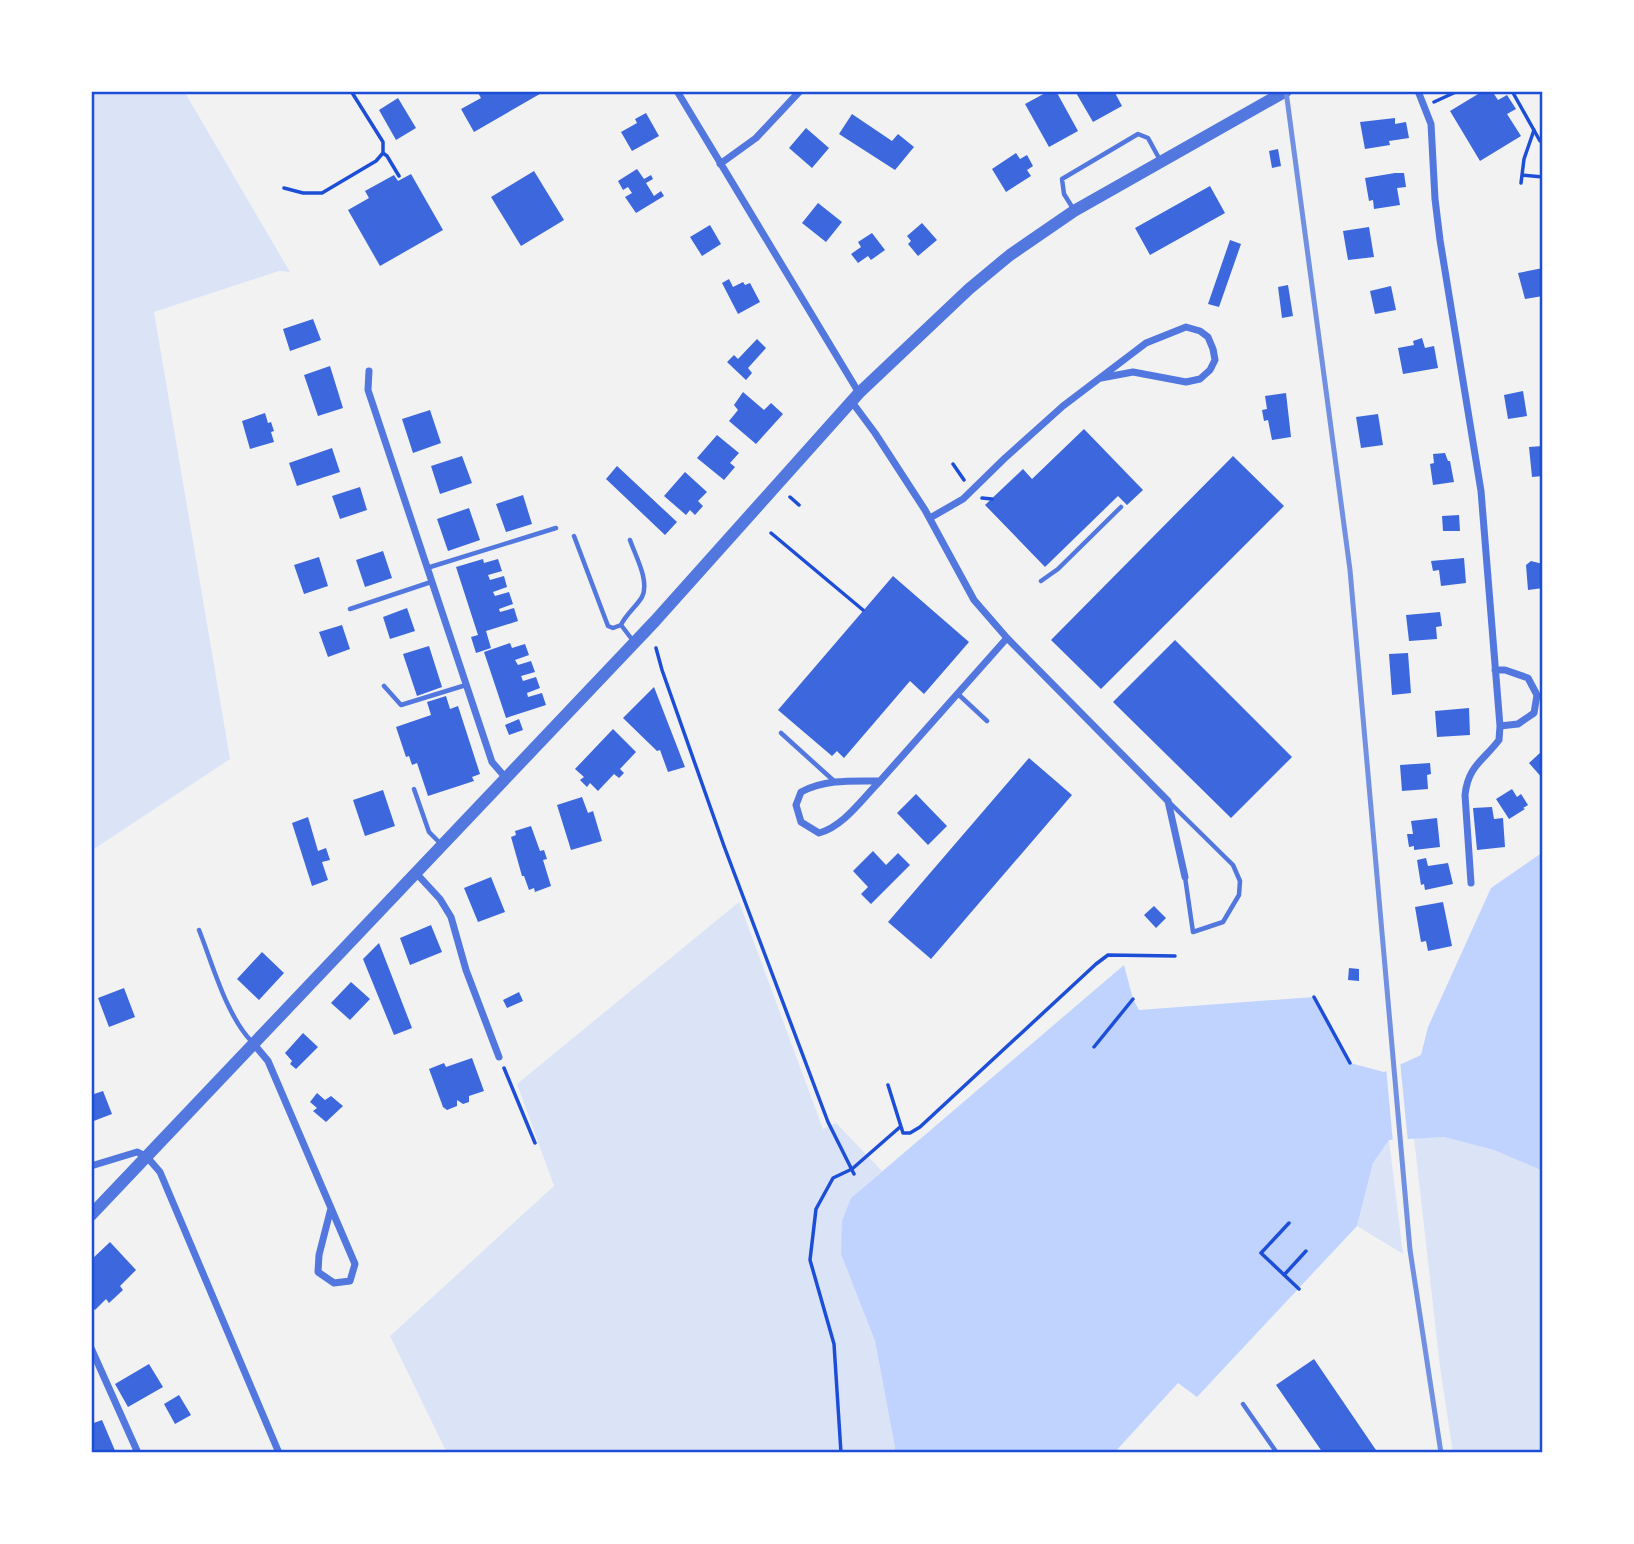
<svg xmlns="http://www.w3.org/2000/svg" width="1634" height="1544" font-family="'Archivo Narrow',sans-serif">
  <style>
    .green { fill: #dbe4f7 }
    .water { fill: #bfd3fe }
    .pier { fill: #f2f2f2 }
    .building { fill: #3d67dc }
    .lines { fill: none; stroke-linecap: round; stroke-linejoin: round }
    .path { stroke: #1d4ed8; stroke-width: 3.5 }
    .service { stroke: #5277de; stroke-width: 4.5 }
    .minor { stroke: #5277de; stroke-width: 7 }
    .tertiary { stroke: #5277de; stroke-width: 12 }
    .rail { stroke: #7290e2; stroke-width: 5 }
    .neatline { fill: none; stroke: #1d4ed8; stroke-width: 2.5 }
  </style>
  <rect width="100%" height="100%" fill="#f2f2f2"/>
  <path class="green" d="M91 91H184L290 272 279 271 154 312 230 759 91 851Z
    M739 902 823 1129 836 1123 882 1171 851 1198 841 1253 875 1341 895 1448 893 1453H447L390 1336 554 1186 517 1084Z
    M1444 1137 1494 1150 1543 1171V1453H1453L1440 1367 1414 1138Z
    M1389 1140 1403 1254 1357 1226 1373 1163Z"/>
  <path class="water" d="M1543 852V1171L1494 1150 1444 1137 1389 1140 1373 1163 1357 1226 1197 1397 1178 1383 1114 1453H893L895 1448 875 1341 841 1254 842 1221 851 1198 1124 965 1133 999 1139 1010 1314 997 1350 1063 1384 1072 1421 1055 1428 1027 1491 888Z"/>
  <path class="pier" d="M1400 1061 1408 1142 1393 1143 1386 1067Z"/>
  <path class="building" d="M477 91H545L474 132 461 109 481 98Z
    M1049 91H1056L1078 131 1049 147 1025 104Z
    M1075 91H1114L1122 106 1093 122Z
    M1483 91H1492L1498 100 1507 95 1516 109 1507 114 1521 136 1480 161 1450 111Z
    M398 98 416 128 396 140 379 110Z
    M646 113 659 136 632 151 621 132 637 123 635 119Z
    M852 114 892 141 898 134 914 147 895 170 839 134Z
    M1395 118V124L1406 122 1409 138 1389 141 1390 145 1365 149 1360 122Z
    M806 128 829 148 812 168 789 148Z
    M1278 149 1281 166 1272 168 1269 151Z
    M1016 153 1020 159 1027 155 1033 166 1027 170 1031 176 1006 192 992 169Z
    M637 169 644 179 651 175 653 179 646 183 654 196 661 191 664 196 636 213 625 197 632 193 628 187 623 190 618 181Z
    M534 171 564 220 521 246 491 197Z
    M1395 173H1404L1406 187 1397 188 1400 205 1374 209 1373 200 1369 201 1365 178Z
    M411 174 443 230 380 266 348 210 369 198 365 191 394 175 398 181Z
    M1210 186 1225 213 1150 255 1135 228Z
    M818 203 842 222 826 242 802 223Z
    M922 223 937 240 918 256 908 244 911 241 907 236Z
    M710 225 721 244 702 256 690 237Z
    M1369 227 1374 257 1348 260 1343 231Z
    M872 233 885 250 871 260 868 256 858 263 851 254 861 247 858 242Z
    M1230 240 1241 244 1219 307 1208 304Z
    M1543 268V296L1525 299 1518 273Z
    M729 279 733 287 743 282 745 285 750 283 760 302 738 314 722 283Z
    M1288 285 1293 316 1282 318 1278 287Z
    M1391 286 1396 310 1375 314 1370 291Z
    M313 319 321 340 290 351 283 329Z
    M1422 338 1425 348 1434 346 1438 368 1403 374 1398 348 1414 345 1413 341Z
    M757 339 766 348 748 368 752 373 746 380 727 362 734 355 738 359Z
    M330 366 343 408 318 416 304 375Z
    M1523 391 1527 416 1508 419 1504 395Z
    M743 392 764 410 771 403 783 414 756 444 729 421 738 410 734 405Z
    M1286 393 1291 437 1272 440 1268 420 1264 421 1262 410 1267 409 1265 396Z
    M430 410 441 443 413 453 402 419Z
    M265 413 268 423 271 422 274 431 271 432 274 442 250 449 242 421Z
    M1378 414 1383 445 1361 448 1356 417Z
    M1084 429 1143 490 1127 505 1118 496 1045 567 985 505 1023 469 1032 479Z
    M717 435 739 453 730 463 735 467 724 480 697 458Z
    M1543 446V476L1532 477 1529 447Z
    M332 448 340 472 297 486 289 463Z
    M1445 453 1448 461H1450L1454 482 1433 485 1430 464 1434 463 1433 454Z
    M462 456 472 483 440 494 431 466Z
    M1233 456 1284 506 1101 689 1051 640Z
    M617 466 677 522 665 535 606 479Z
    M685 472 707 492 698 501 703 506 695 515 690 510 686 515 664 496Z
    M360 487 367 510 340 519 332 496Z
    M523 495 532 524 506 532 496 504Z
    M469 508 480 540 448 551 437 519Z
    M1459 515 1460 531H1443L1442 516Z
    M383 551 392 578 365 587 356 560Z
    M319 557 328 586 304 594 294 565Z
    M1464 558 1466 583 1441 586 1439 570 1433 571 1431 561Z
    M483 559 484 563 498 559 502 571 488 575 490 580 504 576 507 587 493 592 495 596 509 592 513 604 499 609 500 612 514 608 518 621 486 631 491 648 476 653 471 637 478 635 456 567Z
    M1531 561 1543 564V588L1528 590 1526 565Z
    M893 576 969 642 924 694 910 681 844 758 837 751 832 756 778 710Z
    M407 608 415 631 390 639 383 617Z
    M1440 612 1442 626 1436 627 1437 639 1409 641 1406 615Z
    M342 625 350 649 328 657 319 632Z
    M1175 640 1292 757 1231 818 1113 702Z
    M510 643 512 648 525 644 529 655 515 660 518 665 531 661 535 672 521 676 523 681 536 677 540 688 527 693 528 697 542 693 546 705 506 718 484 652Z
    M429 646 442 687 417 696 403 654Z
    M1408 653 1411 693 1392 695 1389 654Z
    M654 687 685 767 668 772 660 750 657 751 623 718Z
    M446 696 450 709 458 706 480 774 472 777 474 781 428 796 417 763 412 765 409 756 406 757 396 727 431 715 427 702Z
    M1469 708 1470 735 1437 737 1435 711Z
    M519 719 523 730 509 735 505 725Z
    M613 729 636 752 620 769 624 773 619 778 614 774 598 791 590 783 587 787 580 780 584 777 575 769Z
    M1541 752 1543 753V779L1529 763Z
    M1029 758 1072 795 931 959 888 922Z
    M1430 763 1431 774 1427 775 1428 789 1402 791 1400 765Z
    M1512 789 1517 797 1521 794 1528 805 1523 808 1525 809 1509 819 1496 799Z
    M383 790 395 826 365 836 353 800Z
    M916 794 947 826 928 845 897 813Z
    M582 797 588 813 593 811 602 841 571 850 557 805Z
    M1492 807 1494 819 1503 818 1505 847 1477 850 1473 808Z
    M308 817 318 851 326 848 330 860 322 862 328 880 312 886 292 823Z
    M1437 818 1440 847 1414 850V846L1409 847 1407 834H1413L1411 821Z
    M531 826 540 851 544 850 547 859 543 860 551 886 535 892 534 888 529 890 524 876H522L511 837 516 835 515 831Z
    M873 851 886 865 898 853 910 865 871 904 861 894 868 887 853 871Z
    M1426 858 1428 866 1448 863 1453 884 1425 890 1424 884 1421 885 1417 860Z
    M491 877 505 912 478 922 464 888Z
    M1443 902 1452 946 1428 951 1426 941 1421 942 1415 907Z
    M1154 906 1166 918 1156 928 1144 915Z
    M431 925 442 952 410 965 400 938Z
    M379 943 412 1028 394 1035 363 959Z
    M262 952 284 973 259 1000 237 979Z
    M1349 968 1359 969V981L1348 980Z
    M351 982 370 999 350 1020 331 1003Z
    M124 988 135 1017 109 1027 98 998Z
    M519 992 523 1001 507 1008 503 1000Z
    M303 1033 318 1047 296 1069 290 1064 292 1061 285 1053Z
    M472 1058 484 1091 469 1096V1102L463 1104 457 1100V1106L447 1110 443 1107 429 1069 444 1063 446 1067Z
    M103 1091 112 1114 91 1122V1095Z
    M317 1093 325 1100 331 1096 343 1106 326 1122 313 1111 317 1108 310 1102Z
    M110 1242 136 1270 120 1286 123 1290 109 1303 106 1299 95 1310 91 1306V1260Z
    M1314 1359 1378 1453H1323L1276 1385Z
    M149 1364 163 1387 128 1407 115 1384Z
    M179 1395 191 1415 175 1424 164 1404Z
    M102 1420 116 1453H91V1424Z"/>
  <g class="lines">
    <path class="path" d="M1512 91 1540 141
      M1434 102 1458 91
      M383 153 387 156 399 176
      M1522 175 1543 177
      M1521 183 1524 159 1534 130
      M284 188 303 193H322L376 161 383 153V142L351 91
      M953 464 964 480
      M790 497 799 505
      M982 498 992 499
      M771 533 863 610
      M656 648 662 670 724 846 828 1122 854 1174
      M1314 997 1350 1063
      M1094 1047 1133 999
      M504 1068 535 1143
      M888 1085 903 1133H910L920 1127 1096 964 1108 955 1175 956
      M1289 1223 1261 1253 1299 1289
      M1284 1275 1306 1251
      M841 1453 834 1344 810 1260 816 1209 833 1178 852 1169 900 1127"/>
    <path class="service" d="M1074 210 1064 194 1062 179 1138 134 1148 138 1160 160
      M574 536 608 626 613 628 621 625
      M630 540C635 555 650 581 642 597 636 607 626 614 621 625L634 642
      M427 568 556 528
      M1041 581 1058 569 1121 507
      M350 609 431 582
      M384 686 401 705 466 685
      M958 694 987 721
      M781 733 834 781
      M414 789 429 832 442 845
      M1168 801 1233 865 1240 881 1239 895 1223 922 1193 932 1185 877
      M199 930C213 965 226 1015 252 1042
      M1243 1404 1277 1453"/>
    <path class="minor" d="M677 91 859 393
      M1418 91 1431 124 1435 199 1440 240 1481 491 1500 726 1499 740C1483 761 1468 766 1465 795L1471 883
      M720 164 756 138 800 91
      M369 371 368 390 492 762 505 777
      M852 402 875 433 925 510 974 600 1007 638 1168 801 1185 877
      M930 518 963 499 1005 458 1063 406 1146 343 1186 327 1200 331 1208 337 1213 349 1215 360 1210 370 1200 379 1186 382 1133 372 1101 378
      M1495 670H1505L1528 678 1537 695 1534 713 1518 724 1500 726
      M880 781C862 799 844 826 819 833L801 822 796 805 801 792C826 779 852 781 880 781L1007 638
      M416 873 440 899 451 917 466 970 499 1057
      M253 1043 268 1061 355 1264 350 1281 334 1283 318 1272 319 1255 331 1208
      M91 1166 137 1152 147 1157 160 1172 279 1453
      M91 1348 138 1453"/>
    <path class="tertiary" d="M91 1215 655 621 859 393 969 289 1010 255 1074 211 1286 91"/>
    <path class="rail" d="M1286 91 1350 570 1410 1250 1441 1453"/>
  </g>
  <rect width="1634" height="1544" fill="none" stroke="#ffffff" stroke-width="186"/>
  <rect x="93" y="93" width="1448" height="1358" class="neatline"/>
</svg>
